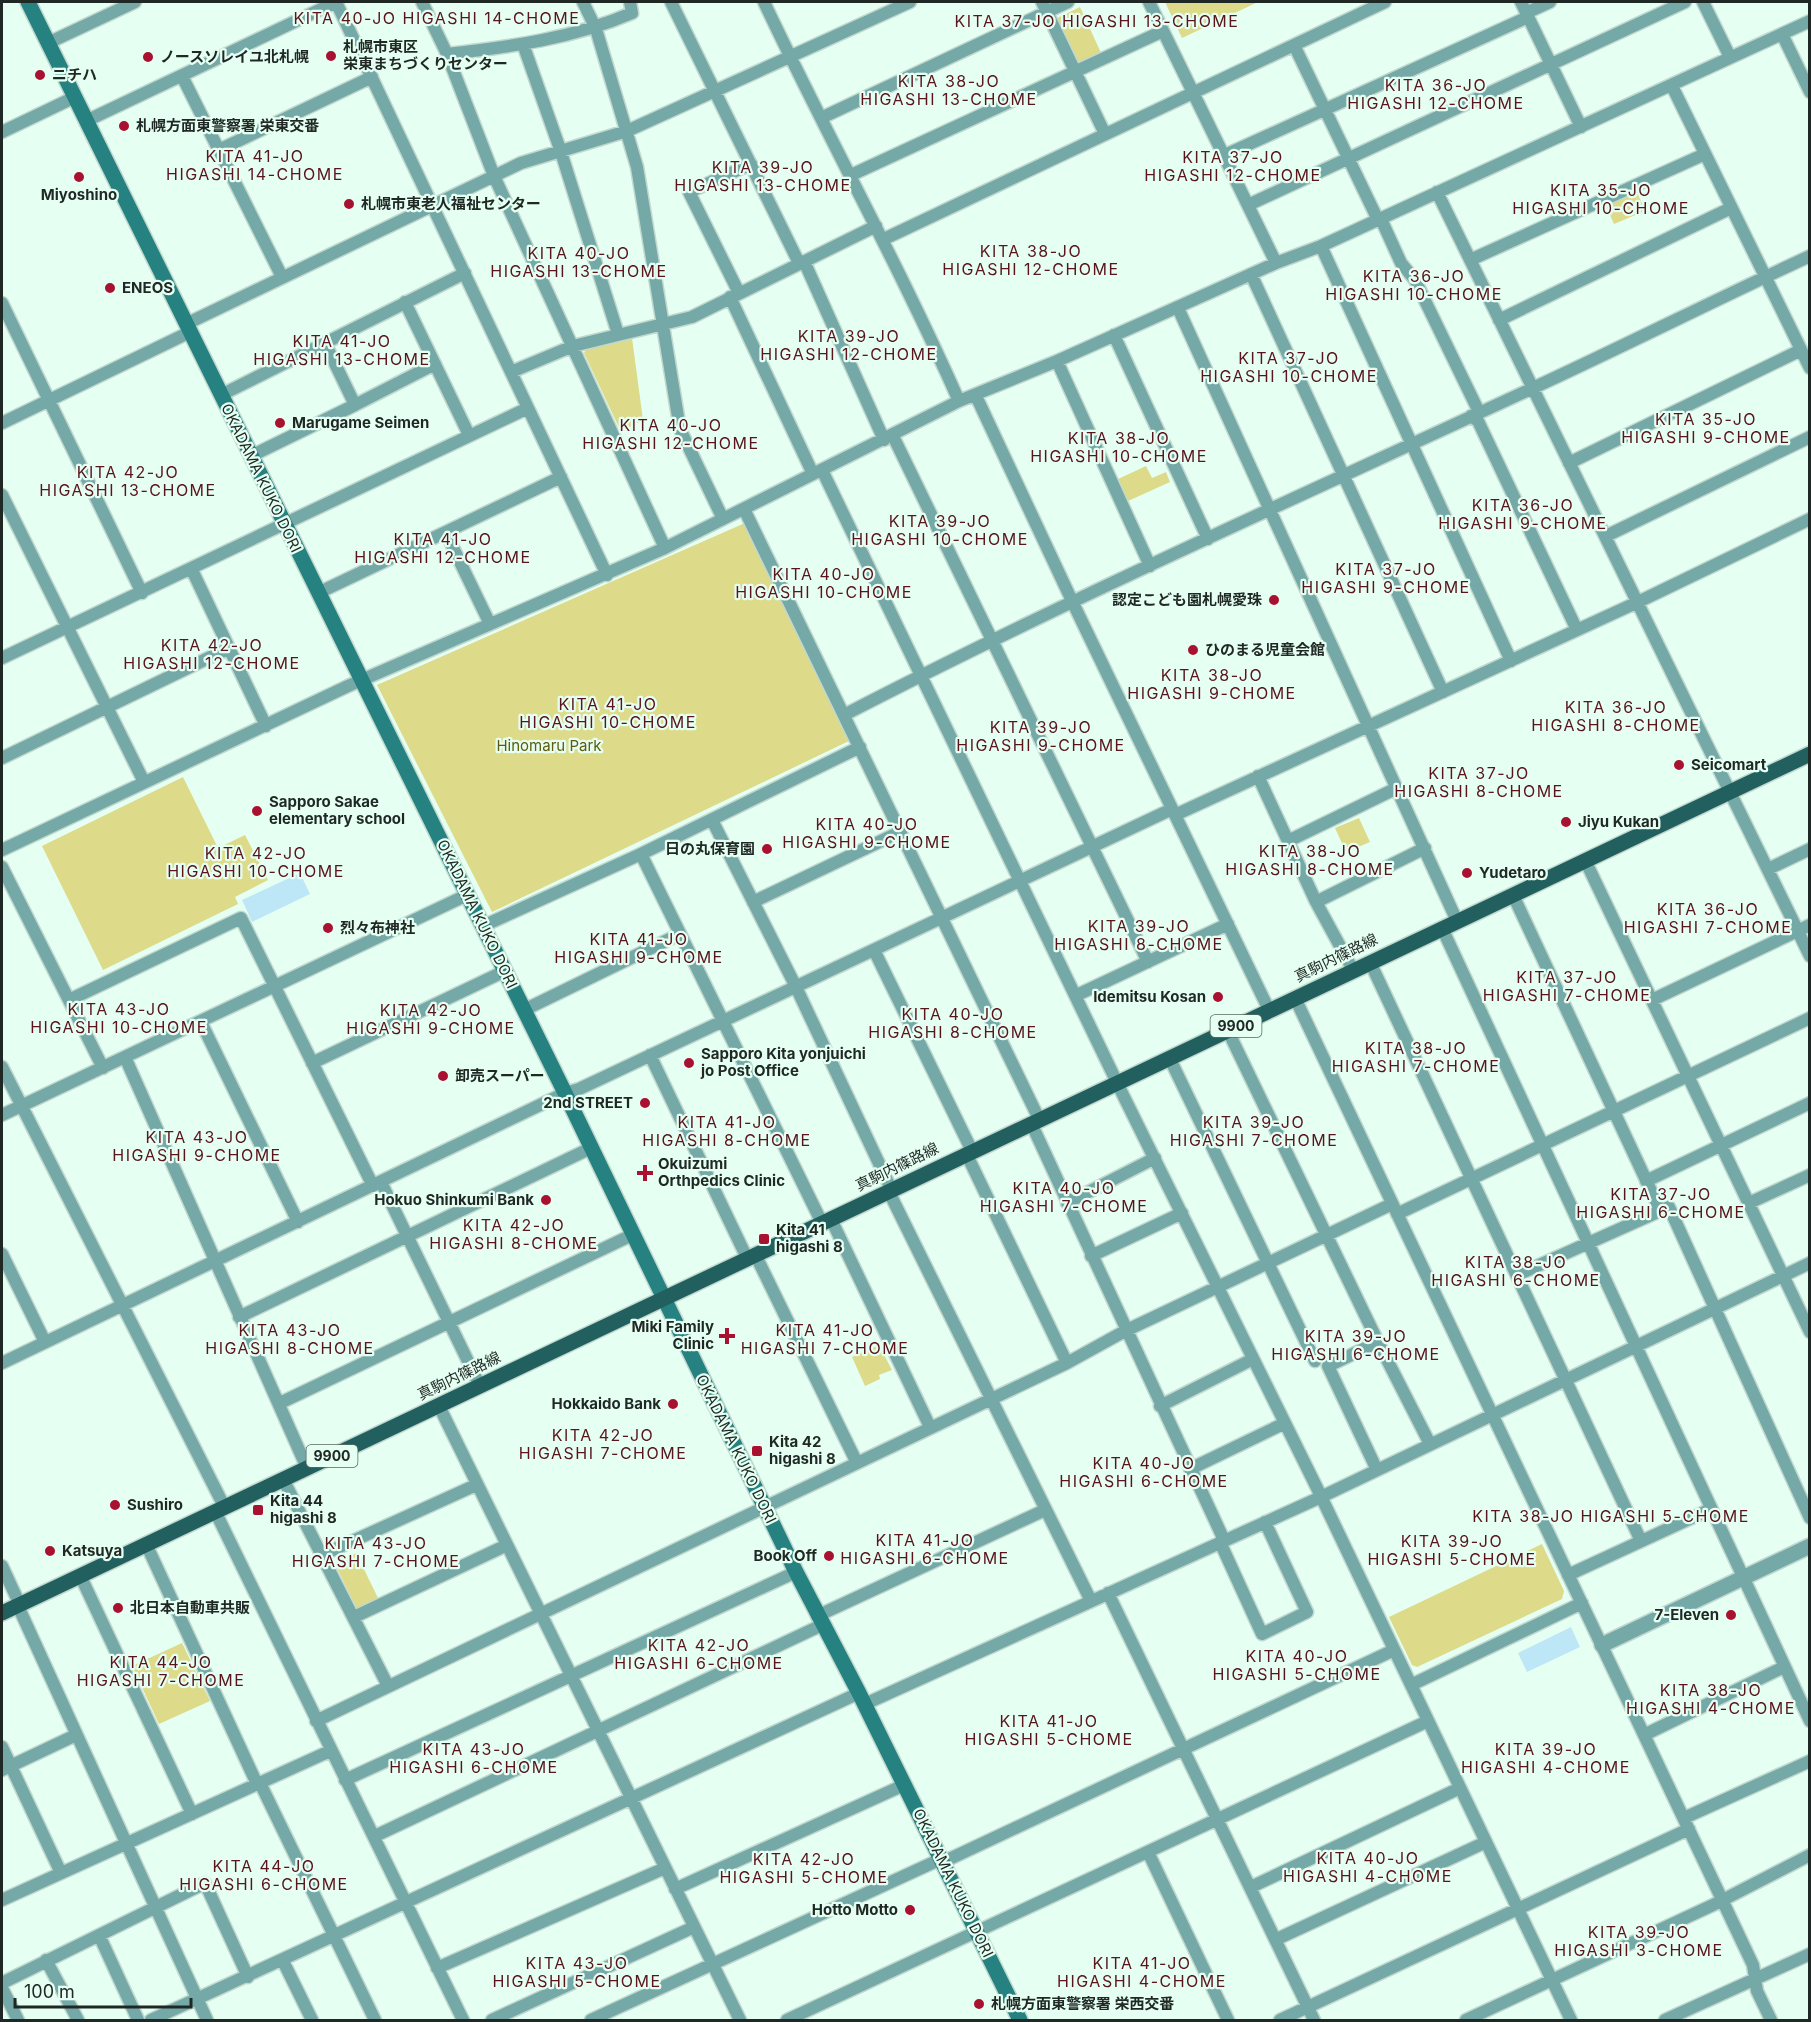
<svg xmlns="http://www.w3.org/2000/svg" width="1811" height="2022" font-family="Inter,'Noto Sans JP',sans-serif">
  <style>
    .green { fill: #ddda89 }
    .water { fill: #bde7f7 }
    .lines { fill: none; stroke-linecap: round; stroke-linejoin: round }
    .minor-casing { stroke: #c2d8ce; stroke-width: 15 }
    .tertiary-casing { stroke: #c2d8ce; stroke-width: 18 }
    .secondary-casing { stroke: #c2d8ce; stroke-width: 18 }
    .primary-casing { stroke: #c2d8ce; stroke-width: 18 }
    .minor { stroke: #75a9a8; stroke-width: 12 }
    .tertiary { stroke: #75a9a8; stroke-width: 15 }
    .secondary { stroke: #258281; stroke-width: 15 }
    .primary { stroke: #21605f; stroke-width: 15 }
    .poi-dot { fill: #a91130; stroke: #e6fff3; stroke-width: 2 }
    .labels { text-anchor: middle; stroke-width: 4.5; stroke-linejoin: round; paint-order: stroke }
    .shield { fill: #e6fff3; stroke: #5b6862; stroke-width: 1.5 }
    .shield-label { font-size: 14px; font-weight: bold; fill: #1f2824 }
    .poi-label { font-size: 15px; font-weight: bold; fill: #1f2824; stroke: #e6fff3; text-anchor: start }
    .street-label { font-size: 15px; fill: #1f2824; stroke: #e6fff3 }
    .park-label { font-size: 15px; fill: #5f5b0e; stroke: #e6fff3 }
    .neighbourhood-label { font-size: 16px; letter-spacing: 1.5px; fill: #59141c; stroke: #e6fff3 }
  </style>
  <rect width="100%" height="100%" fill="#e6fff3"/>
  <path class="green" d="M1165 2H1258L1182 38Z
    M1080 7 1102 55 1079 64 1057 18Z
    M1637 192 1645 211 1614 224 1606 206Z
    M632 338 643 420 621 432 584 353 586 349Z
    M1146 466 1152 478 1166 472 1170 482 1128 501 1118 479Z
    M745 523 851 740 492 912 377 685Z
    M183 777 218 848 245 835 268 880 235 897 238 904 103 970 42 846Z
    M1359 818 1370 842 1346 852 1335 828Z
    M879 1345 892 1370 879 1375 880 1379 865 1386 852 1357Z
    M1542 1544 1564 1591 1562 1599 1417 1667 1412 1665 1389 1617Z
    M356 1553 379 1600 357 1609 335 1564Z
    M182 1643 210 1701 159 1724 132 1666Z"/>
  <path class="water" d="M300 873 310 894 252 922 242 900Z
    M1571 1627 1580 1647 1527 1672 1518 1653Z"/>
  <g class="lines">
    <defs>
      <path id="minor" d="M422 2 447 54C511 47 574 38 632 13L630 2
        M583 2 596 29 637 167 680 429 723 519
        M671 2 799 263
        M764 2C827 136 899 265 959 401
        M1042 2 1105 134
        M1149 2 1276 263
        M1521 2 1581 127
        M1703 2 1730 57
        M1526 13 1550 2
        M1782 34 1810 92
        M48 43 135 2
        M523 44 561 152 618 334
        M1294 45 1378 220
        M447 54 494 176 665 548
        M182 76 282 277
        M1672 86 1810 368
        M821 118 1068 2
        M86 121 336 2 607 575
        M2 132 75 97
        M219 150 372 77
        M1225 155 1528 17
        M849 176 1163 31
        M1437 192 1810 956
        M1248 205 1685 2
        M1381 219 1401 263 1415 280 1479 412
        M884 239 1385 2
        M1321 246 1511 661
        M1470 260 1705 154
        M804 261 884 440
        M1251 274 1443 692
        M739 293 689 192 751 164
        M730 297 813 474
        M405 302 469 435
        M2 303 142 593
        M1178 308 1457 921
        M1499 320 1731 208
        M186 324 521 163 627 131 910 2
        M1114 335 1208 539
        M1057 361 1150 566
        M435 364 355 405 325 343 465 273
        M511 372 573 346 692 317 876 226
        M221 395 325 343
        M976 396 1073 603 1269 1010
        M1471 416 1478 421 1577 630
        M2 423 190 332
        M893 436 1148 962
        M251 456 355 405
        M1569 463 1801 350
        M822 470 1124 1097 1317 1488 1571 2020
        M2 495 144 782
        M744 509 1040 1121
        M446 533 490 624
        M1606 536 1810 437
        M192 570 266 726
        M318 593 561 477
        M2 658 528 408
        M844 715C1070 598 1303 495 1533 388 1626 345 1717 299 1810 256
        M2 758 229 648
        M1258 776 1316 902 1353 970
        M1175 815 1638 602 1810 519
        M712 820 796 987 892 1191
        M1288 841 1397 788
        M2 850 348 686 665 548 959 401 1057 361 1276 263 1321 246 1810 21
        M641 854 822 1223
        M1585 860 1810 1332
        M2 867 103 1068
        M1768 869 1810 849
        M1513 895 1660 1210
        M753 902 900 832
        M1316 902 1425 848
        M483 926 641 854 860 747
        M1442 928 1810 1721
        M874 950 972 1151
        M1370 962 1641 1541
        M1077 995 1228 924
        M1295 998 1753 1965 1757 1991 1771 2020
        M69 1000 241 918 373 1186
        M1652 1000 1810 925
        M524 1010 680 934
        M201 1022 298 1222
        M1228 1031 1378 1342 1430 1444
        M650 1055 747 1258
        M125 1057 307 1468
        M1170 1059 1315 1361
        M312 1063 505 971
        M2 1067 225 1508
        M2 1115 467 895
        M1032 1125 1224 1540
        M966 1153 1067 1363
        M1646 1181 1810 1103
        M381 1182 480 1386
        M889 1192 1091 1601
        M1067 1203 1155 1158
        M1749 1203 1810 1175
        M1397 1214 1810 1018
        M831 1219 930 1427
        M2 1254 45 1342
        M755 1254 857 1463
        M1091 1256 1182 1213
        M1517 1275 1669 1207 1810 1518
        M239 1317 591 1148
        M2 1363 565 1093 579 1089 1172 809
        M280 1403 632 1235
        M439 1406 740 2020
        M1160 1406 1253 1359
        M1190 1469 1285 1423
        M1377 1470 1328 1366 1378 1342
        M284 1481 388 1686
        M216 1513 463 2020
        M1220 1542 1262 1634 1307 1612 1265 1522
        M147 1546 257 1784
        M322 1555 476 1485
        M2 1566 20 1605
        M80 1575 192 1814
        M1568 1575 1711 1509
        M1108 1593 1314 2020
        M18 1606 207 2020
        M817 1616 1045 1510
        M354 1617 507 1545
        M1411 1685 1582 1603
        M865 1704 1321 1497 1810 1263
        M316 1721 1067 1363 1125 1331 1392 1204
        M1644 1735 1784 1667
        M2 1747 61 1873
        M2 1770 76 1735
        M345 1780 796 1572
        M260 1783 375 2020
        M1684 1818 1810 1761
        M375 1836 822 1625
        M1148 1852 1228 2020
        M943 1862 1394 1650
        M1251 1887 1460 1788
        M675 1889 904 1785
        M2 1900 330 1751
        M99 1935 138 2020
        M1277 1939 1486 1842
        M46 1960 78 2020
        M283 1961 312 2020
        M437 1968 665 1868
        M2 1983 205 1883 248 1977
        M2 1988 18 2020
        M151 2020 859 1693
        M492 2020 694 1927
        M591 2020 941 1859
        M787 2020 1428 1721
        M1280 2020 1689 1829
        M1466 2020 1713 1905 1810 1855
        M1665 2020 1810 1954"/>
      <path id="tertiary" d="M1602 1645 1810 1546"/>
      <path id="secondary" d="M28 2 565 1093 796 1572 859 1693 1020 2020"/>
      <path id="primary" d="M2 1613 1810 754"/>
    </defs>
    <use href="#minor" class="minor-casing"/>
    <use href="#tertiary" class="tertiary-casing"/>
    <use href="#secondary" class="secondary-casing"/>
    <use href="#primary" class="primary-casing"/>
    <use href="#minor" class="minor"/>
    <use href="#tertiary" class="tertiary"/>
    <use href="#secondary" class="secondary"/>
    <use href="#primary" class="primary"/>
  </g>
  <g class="poi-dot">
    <circle cx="331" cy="56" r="6"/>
    <circle cx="148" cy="57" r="6"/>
    <circle cx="40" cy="75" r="6"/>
    <circle cx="124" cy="126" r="6"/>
    <circle cx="79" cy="177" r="6"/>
    <circle cx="349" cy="204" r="6"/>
    <circle cx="110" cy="288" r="6"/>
    <circle cx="280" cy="423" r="6"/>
    <circle cx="1274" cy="600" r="6"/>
    <circle cx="1193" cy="650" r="6"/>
    <circle cx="1679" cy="765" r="6"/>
    <circle cx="257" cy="811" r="6"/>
    <circle cx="1566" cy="822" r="6"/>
    <circle cx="767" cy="849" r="6"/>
    <circle cx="1467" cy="873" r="6"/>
    <circle cx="328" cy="928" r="6"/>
    <circle cx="1218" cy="997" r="6"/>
    <circle cx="689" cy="1063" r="6"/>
    <circle cx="443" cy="1076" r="6"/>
    <circle cx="645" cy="1103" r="6"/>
    <path d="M642 1164h6v6h6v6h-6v6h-6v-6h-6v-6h6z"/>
    <circle cx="546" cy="1200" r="6"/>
    <rect x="758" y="1233" width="12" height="12" rx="3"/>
    <path d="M724 1327h6v6h6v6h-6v6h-6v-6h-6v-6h6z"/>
    <circle cx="673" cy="1404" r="6"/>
    <rect x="751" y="1445" width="12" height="12" rx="3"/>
    <circle cx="115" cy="1505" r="6"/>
    <rect x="252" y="1504" width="12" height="12" rx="3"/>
    <circle cx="50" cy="1551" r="6"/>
    <circle cx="829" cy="1556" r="6"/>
    <circle cx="118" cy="1608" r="6"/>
    <circle cx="1731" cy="1615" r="6"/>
    <circle cx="910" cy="1910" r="6"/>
    <circle cx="979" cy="2004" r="6"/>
  </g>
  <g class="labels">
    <g class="shield">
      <rect x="1210.5" y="1015" width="51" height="22" rx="4.5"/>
      <rect x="306.5" y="1445" width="51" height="22" rx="4.5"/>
    </g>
    <g class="shield-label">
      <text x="1236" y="1031">9900</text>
      <text x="332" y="1461">9900</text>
    </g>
    <g class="poi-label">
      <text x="343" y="52">札幌市東区<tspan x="343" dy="17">栄東まちづくりセンター</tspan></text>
      <text x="160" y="62">ノースソレイユ北札幌</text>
      <text x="52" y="80">ニチハ</text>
      <text x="136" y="131">札幌方面東警察署 栄東交番</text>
      <text x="79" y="200" text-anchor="middle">Miyoshino</text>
      <text x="361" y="209">札幌市東老人福祉センター</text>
      <text x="122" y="293">ENEOS</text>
      <text x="292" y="428">Marugame Seimen</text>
      <text x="1262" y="605" text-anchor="end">認定こども園札幌愛珠</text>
      <text x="1205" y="655">ひのまる児童会館</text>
      <text x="1691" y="770">Seicomart</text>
      <text x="269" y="807">Sapporo Sakae<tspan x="269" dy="17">elementary school</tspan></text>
      <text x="1578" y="827">Jiyu Kukan</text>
      <text x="755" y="854" text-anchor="end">日の丸保育園</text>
      <text x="1479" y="878">Yudetaro</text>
      <text x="340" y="933">烈々布神社</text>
      <text x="1206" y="1002" text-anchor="end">Idemitsu Kosan</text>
      <text x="701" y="1059">Sapporo Kita yonjuichi<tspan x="701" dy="17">jo Post Office</tspan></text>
      <text x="455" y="1081">卸売スーパー</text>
      <text x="633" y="1108" text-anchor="end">2nd STREET</text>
      <text x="658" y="1169">Okuizumi<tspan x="658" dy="17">Orthpedics Clinic</tspan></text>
      <text x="534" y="1205" text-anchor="end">Hokuo Shinkumi Bank</text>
      <text x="776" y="1235">Kita 41<tspan x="776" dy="17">higashi 8</tspan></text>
      <text x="714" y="1332" text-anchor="end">Miki Family<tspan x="714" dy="17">Clinic</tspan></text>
      <text x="661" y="1409" text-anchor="end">Hokkaido Bank</text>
      <text x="769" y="1447">Kita 42<tspan x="769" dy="17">higashi 8</tspan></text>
      <text x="270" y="1506">Kita 44<tspan x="270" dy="17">higashi 8</tspan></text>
      <text x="127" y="1510">Sushiro</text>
      <text x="62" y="1556">Katsuya</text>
      <text x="817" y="1561" text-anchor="end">Book Off</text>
      <text x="130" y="1613">北日本自動車共販</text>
      <text x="1719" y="1620" text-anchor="end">7-Eleven</text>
      <text x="898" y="1915" text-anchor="end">Hotto Motto</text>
      <text x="991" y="2009">札幌方面東警察署 栄西交番</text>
    </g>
    <g class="street-label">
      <text transform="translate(261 478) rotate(64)" y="5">OKADAMA KUKO DORI</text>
      <text transform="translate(477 914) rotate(64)" y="5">OKADAMA KUKO DORI</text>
      <text transform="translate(1336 958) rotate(-26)" y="5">真駒内篠路線</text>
      <text transform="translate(897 1167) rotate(-26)" y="5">真駒内篠路線</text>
      <text transform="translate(459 1376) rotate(-26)" y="5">真駒内篠路線</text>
      <text transform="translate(736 1449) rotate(64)" y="5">OKADAMA KUKO DORI</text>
      <text transform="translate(953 1883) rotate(64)" y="5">OKADAMA KUKO DORI</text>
    </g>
    <g class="park-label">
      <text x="549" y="751">Hinomaru Park</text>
    </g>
    <g class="neighbourhood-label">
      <text x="437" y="24">KITA 40-JO HIGASHI 14-CHOME</text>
      <text x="1097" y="27">KITA 37-JO HIGASHI 13-CHOME</text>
      <text x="949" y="87">KITA 38-JO<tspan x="949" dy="18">HIGASHI 13-CHOME</tspan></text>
      <text x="1436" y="91">KITA 36-JO<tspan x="1436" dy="18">HIGASHI 12-CHOME</tspan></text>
      <text x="255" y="162">KITA 41-JO<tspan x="255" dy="18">HIGASHI 14-CHOME</tspan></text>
      <text x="1233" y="163">KITA 37-JO<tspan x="1233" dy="18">HIGASHI 12-CHOME</tspan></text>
      <text x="763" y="173">KITA 39-JO<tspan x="763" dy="18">HIGASHI 13-CHOME</tspan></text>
      <text x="1601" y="196">KITA 35-JO<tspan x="1601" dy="18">HIGASHI 10-CHOME</tspan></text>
      <text x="1031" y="257">KITA 38-JO<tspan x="1031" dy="18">HIGASHI 12-CHOME</tspan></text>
      <text x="579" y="259">KITA 40-JO<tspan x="579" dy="18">HIGASHI 13-CHOME</tspan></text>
      <text x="1414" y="282">KITA 36-JO<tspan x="1414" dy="18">HIGASHI 10-CHOME</tspan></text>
      <text x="849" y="342">KITA 39-JO<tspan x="849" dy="18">HIGASHI 12-CHOME</tspan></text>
      <text x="342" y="347">KITA 41-JO<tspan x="342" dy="18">HIGASHI 13-CHOME</tspan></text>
      <text x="1289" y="364">KITA 37-JO<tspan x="1289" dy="18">HIGASHI 10-CHOME</tspan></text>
      <text x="1706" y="425">KITA 35-JO<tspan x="1706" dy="18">HIGASHI 9-CHOME</tspan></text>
      <text x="671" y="431">KITA 40-JO<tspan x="671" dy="18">HIGASHI 12-CHOME</tspan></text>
      <text x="1119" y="444">KITA 38-JO<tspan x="1119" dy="18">HIGASHI 10-CHOME</tspan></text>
      <text x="128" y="478">KITA 42-JO<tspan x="128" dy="18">HIGASHI 13-CHOME</tspan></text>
      <text x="1523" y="511">KITA 36-JO<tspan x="1523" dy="18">HIGASHI 9-CHOME</tspan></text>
      <text x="940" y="527">KITA 39-JO<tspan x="940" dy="18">HIGASHI 10-CHOME</tspan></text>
      <text x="443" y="545">KITA 41-JO<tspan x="443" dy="18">HIGASHI 12-CHOME</tspan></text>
      <text x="1386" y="575">KITA 37-JO<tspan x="1386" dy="18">HIGASHI 9-CHOME</tspan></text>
      <text x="824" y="580">KITA 40-JO<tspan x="824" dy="18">HIGASHI 10-CHOME</tspan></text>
      <text x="212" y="651">KITA 42-JO<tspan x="212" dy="18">HIGASHI 12-CHOME</tspan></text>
      <text x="1212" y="681">KITA 38-JO<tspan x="1212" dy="18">HIGASHI 9-CHOME</tspan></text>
      <text x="608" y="710">KITA 41-JO<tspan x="608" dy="18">HIGASHI 10-CHOME</tspan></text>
      <text x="1616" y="713">KITA 36-JO<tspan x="1616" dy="18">HIGASHI 8-CHOME</tspan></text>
      <text x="1041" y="733">KITA 39-JO<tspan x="1041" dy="18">HIGASHI 9-CHOME</tspan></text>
      <text x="1479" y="779">KITA 37-JO<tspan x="1479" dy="18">HIGASHI 8-CHOME</tspan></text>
      <text x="867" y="830">KITA 40-JO<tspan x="867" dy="18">HIGASHI 9-CHOME</tspan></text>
      <text x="1310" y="857">KITA 38-JO<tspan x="1310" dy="18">HIGASHI 8-CHOME</tspan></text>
      <text x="256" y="859">KITA 42-JO<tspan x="256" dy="18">HIGASHI 10-CHOME</tspan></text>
      <text x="1708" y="915">KITA 36-JO<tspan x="1708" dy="18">HIGASHI 7-CHOME</tspan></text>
      <text x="1139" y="932">KITA 39-JO<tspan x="1139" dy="18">HIGASHI 8-CHOME</tspan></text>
      <text x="639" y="945">KITA 41-JO<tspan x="639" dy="18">HIGASHI 9-CHOME</tspan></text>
      <text x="1567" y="983">KITA 37-JO<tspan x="1567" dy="18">HIGASHI 7-CHOME</tspan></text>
      <text x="119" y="1015">KITA 43-JO<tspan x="119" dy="18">HIGASHI 10-CHOME</tspan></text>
      <text x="431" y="1016">KITA 42-JO<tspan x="431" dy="18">HIGASHI 9-CHOME</tspan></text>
      <text x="953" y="1020">KITA 40-JO<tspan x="953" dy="18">HIGASHI 8-CHOME</tspan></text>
      <text x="1416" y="1054">KITA 38-JO<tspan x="1416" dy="18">HIGASHI 7-CHOME</tspan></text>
      <text x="727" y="1128">KITA 41-JO<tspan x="727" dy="18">HIGASHI 8-CHOME</tspan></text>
      <text x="1254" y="1128">KITA 39-JO<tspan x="1254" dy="18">HIGASHI 7-CHOME</tspan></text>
      <text x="197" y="1143">KITA 43-JO<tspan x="197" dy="18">HIGASHI 9-CHOME</tspan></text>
      <text x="1064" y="1194">KITA 40-JO<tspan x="1064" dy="18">HIGASHI 7-CHOME</tspan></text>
      <text x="1661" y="1200">KITA 37-JO<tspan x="1661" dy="18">HIGASHI 6-CHOME</tspan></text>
      <text x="514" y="1231">KITA 42-JO<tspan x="514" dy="18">HIGASHI 8-CHOME</tspan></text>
      <text x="1516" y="1268">KITA 38-JO<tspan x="1516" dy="18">HIGASHI 6-CHOME</tspan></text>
      <text x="290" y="1336">KITA 43-JO<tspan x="290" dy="18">HIGASHI 8-CHOME</tspan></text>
      <text x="825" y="1336">KITA 41-JO<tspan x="825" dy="18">HIGASHI 7-CHOME</tspan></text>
      <text x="1356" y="1342">KITA 39-JO<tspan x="1356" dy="18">HIGASHI 6-CHOME</tspan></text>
      <text x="603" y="1441">KITA 42-JO<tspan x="603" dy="18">HIGASHI 7-CHOME</tspan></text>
      <text x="1144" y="1469">KITA 40-JO<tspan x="1144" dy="18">HIGASHI 6-CHOME</tspan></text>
      <text x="1611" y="1522">KITA 38-JO HIGASHI 5-CHOME</text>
      <text x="925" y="1546">KITA 41-JO<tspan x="925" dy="18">HIGASHI 6-CHOME</tspan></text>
      <text x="1452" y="1547">KITA 39-JO<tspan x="1452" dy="18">HIGASHI 5-CHOME</tspan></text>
      <text x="376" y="1549">KITA 43-JO<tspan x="376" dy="18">HIGASHI 7-CHOME</tspan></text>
      <text x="699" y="1651">KITA 42-JO<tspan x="699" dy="18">HIGASHI 6-CHOME</tspan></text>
      <text x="1297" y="1662">KITA 40-JO<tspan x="1297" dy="18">HIGASHI 5-CHOME</tspan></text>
      <text x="161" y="1668">KITA 44-JO<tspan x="161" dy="18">HIGASHI 7-CHOME</tspan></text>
      <text x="1711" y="1696">KITA 38-JO<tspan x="1711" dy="18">HIGASHI 4-CHOME</tspan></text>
      <text x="1049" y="1727">KITA 41-JO<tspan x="1049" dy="18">HIGASHI 5-CHOME</tspan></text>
      <text x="474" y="1755">KITA 43-JO<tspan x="474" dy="18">HIGASHI 6-CHOME</tspan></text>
      <text x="1546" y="1755">KITA 39-JO<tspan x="1546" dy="18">HIGASHI 4-CHOME</tspan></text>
      <text x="1368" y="1864">KITA 40-JO<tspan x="1368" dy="18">HIGASHI 4-CHOME</tspan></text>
      <text x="804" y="1865">KITA 42-JO<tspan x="804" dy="18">HIGASHI 5-CHOME</tspan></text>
      <text x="264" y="1872">KITA 44-JO<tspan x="264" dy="18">HIGASHI 6-CHOME</tspan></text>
      <text x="1639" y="1938">KITA 39-JO<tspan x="1639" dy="18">HIGASHI 3-CHOME</tspan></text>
      <text x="577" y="1969">KITA 43-JO<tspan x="577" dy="18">HIGASHI 5-CHOME</tspan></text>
      <text x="1142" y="1969">KITA 41-JO<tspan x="1142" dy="18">HIGASHI 4-CHOME</tspan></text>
    </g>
  </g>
  <rect width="1811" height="2022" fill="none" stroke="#1f2824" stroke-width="6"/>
  <path d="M15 1998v9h176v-9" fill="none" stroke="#1f2824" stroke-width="3"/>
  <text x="24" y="1998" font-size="18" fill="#1f2824" stroke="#e6fff3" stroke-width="4.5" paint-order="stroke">100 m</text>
</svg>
